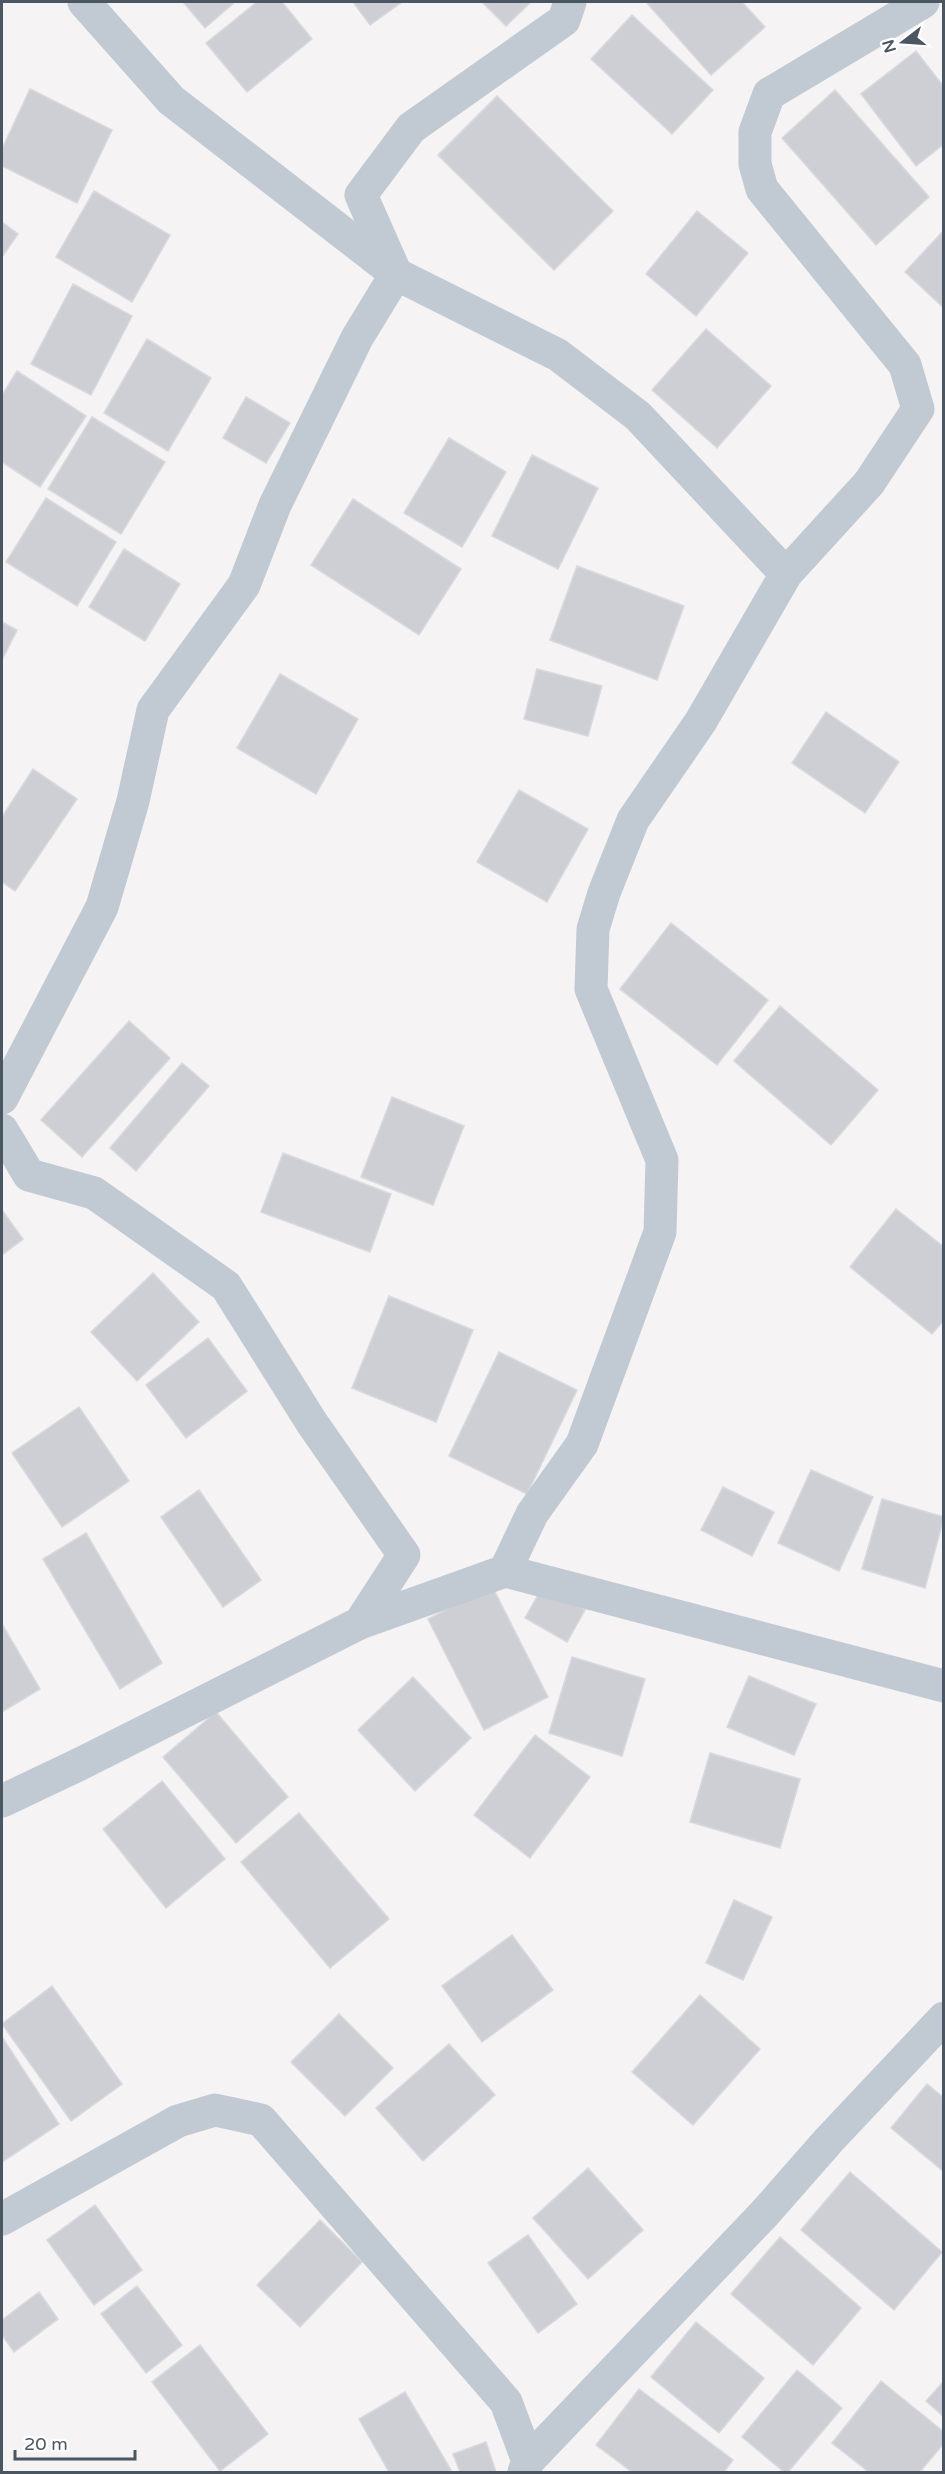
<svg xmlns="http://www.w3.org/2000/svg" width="945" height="2474" font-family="'Varela Round',sans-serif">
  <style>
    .building { fill: #cdcfd5; stroke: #d7d9de; stroke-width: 1.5 }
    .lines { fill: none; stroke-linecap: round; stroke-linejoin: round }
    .minor { stroke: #c1cad2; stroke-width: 33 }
  </style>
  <rect width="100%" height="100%" fill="#f5f3f3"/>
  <path class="building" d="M183 2H235L205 28Z
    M257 2H282L312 39 247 92 206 43Z
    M353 2H402L370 25Z
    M482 2H531L506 26Z
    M646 2H742L765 27 711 75Z
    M632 15 713 90 672 134 591 59Z
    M916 51 944 87V144L916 166 861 94Z
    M30 89 112 130 77 203 2 166V149Z
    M835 90 929 197 876 245 782 138Z
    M497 96 613 211 554 270 438 155Z
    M94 191 170 235 132 302 56 257Z
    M697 211 748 253 696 316 646 274Z
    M2 222 18 234 2 257Z
    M944 230V308L905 272Z
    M73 284 132 316 91 395 31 364Z
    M706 329 771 386 717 448 652 390Z
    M147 339 211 378 168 451 104 413Z
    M17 371 86 416 40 487 2 462V395Z
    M246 397 290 423 266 463 223 438Z
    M92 417 165 462 121 534 48 489Z
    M449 438 506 472 462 547 404 513Z
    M532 455 598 488 558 569 492 536Z
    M46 498 116 542 77 606 6 562Z
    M353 499 461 569 419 635 311 565Z
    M124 549 180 584 145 641 89 607Z
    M577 566 684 606 657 680 550 640Z
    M2 622 17 630 2 660Z
    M537 669 602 686 588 736 524 719Z
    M280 674 358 719 316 794 237 748Z
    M826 712 899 762 865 813 792 763Z
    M33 769 77 799 15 891 2 882V817Z
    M519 790 588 829 547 902 477 862Z
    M671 923 768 1000 717 1065 620 989Z
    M780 1006 878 1090 831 1145 734 1061Z
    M129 1021 170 1058 82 1157 41 1120Z
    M182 1063 209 1086 136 1171 110 1148Z
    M392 1097 464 1126 433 1205 361 1177Z
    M283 1153 391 1194 370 1252 261 1212Z
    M896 1209 944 1247V1320L932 1334 850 1267Z
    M2 1210 23 1239 2 1255Z
    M153 1273 199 1322 137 1381 91 1332Z
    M389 1296 473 1330 436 1422 352 1388Z
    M208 1338 247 1391 186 1438 146 1385Z
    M499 1352 577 1390 527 1494 449 1456Z
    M79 1407 129 1481 62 1527 12 1453Z
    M811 1470 873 1497 839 1571 778 1543Z
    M723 1487 774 1512 752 1556 701 1530Z
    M199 1490 261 1580 223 1607 161 1517Z
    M882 1499 944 1517 925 1588 862 1569Z
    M86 1533 162 1663 120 1689 43 1559Z
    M492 1586 548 1697 484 1730 428 1619Z
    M543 1586 585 1610 567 1642 525 1618Z
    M2 1624 40 1689 2 1712Z
    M572 1657 645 1679 622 1756 549 1733Z
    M749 1676 816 1704 794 1755 727 1727Z
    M413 1677 471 1738 415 1791 358 1730Z
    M216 1712 288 1797 236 1843 163 1757Z
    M535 1735 590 1777 530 1858 474 1815Z
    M710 1753 800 1779 780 1848 690 1822Z
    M162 1781 225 1859 166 1908 103 1829Z
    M299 1813 389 1919 330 1968 241 1862Z
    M734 1900 772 1917 743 1980 706 1963Z
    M512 1935 553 1990 482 2042 442 1986Z
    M52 1986 122 2084 71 2121 2 2024Z
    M700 1995 760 2049 693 2125 632 2072Z
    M339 2014 393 2068 345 2116 291 2062Z
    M2 2037 59 2124 2 2162Z
    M449 2044 495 2095 423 2161 376 2108Z
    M927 2084 944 2098V2172L891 2128Z
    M588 2168 643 2230 588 2279 533 2218Z
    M850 2172 942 2252 894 2310 801 2230Z
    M95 2205 142 2270 94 2305 47 2240Z
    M320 2220 362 2262 300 2327 257 2285Z
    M528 2235 577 2304 538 2333 488 2263Z
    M780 2237 861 2308 813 2365 731 2294Z
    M137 2286 182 2345 146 2373 101 2314Z
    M39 2292 58 2319 14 2352 2 2335V2320Z
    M696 2322 764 2378 719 2433 651 2377Z
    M200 2345 268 2434 220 2471 152 2382Z
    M797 2370 842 2408 788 2472H784L742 2437Z
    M881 2381 944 2432V2443L920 2472H869L832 2443Z
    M944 2381V2417L926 2401Z
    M639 2389 733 2460 724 2472H632L596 2445Z
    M405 2392 451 2470 447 2472H389L359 2419Z
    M486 2442 496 2472H460L453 2454Z"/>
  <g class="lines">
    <path class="minor" d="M84 2 171 100 396 274 558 355 638 416 786 574
      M2 1098 102 907 133 801 153 710 244 585 275 505 357 338 396 274 361 195 411 128 564 20 570 2
      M2 1130 29 1175 94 1193 226 1286 312 1423 404 1555 360 1623
      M505 1571 532 1514 582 1444 660 1232 662 1160 591 989 593 929 604 893 633 820 701 721 786 574 869 483 918 409 905 365 762 189 755 164V132L769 94 923 2
      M2 1801 80 1764 360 1623 505 1571 944 1686
      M2 2219 178 2121 215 2110 261 2120 506 2402 528 2461 524 2472
      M528 2461 764 2214 829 2140 944 2018"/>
  </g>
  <rect width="945" height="2474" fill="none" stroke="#4a5661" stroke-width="6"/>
  <g transform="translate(903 42) rotate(253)" stroke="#ffffff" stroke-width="4.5" paint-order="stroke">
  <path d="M0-4.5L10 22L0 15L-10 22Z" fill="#4a5661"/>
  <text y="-9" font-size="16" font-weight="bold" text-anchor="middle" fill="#4a5661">N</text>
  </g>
  <path d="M15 2450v9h120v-9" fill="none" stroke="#4a5661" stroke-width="3"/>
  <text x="24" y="2450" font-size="18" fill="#4a5661" stroke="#ffffff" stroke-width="4.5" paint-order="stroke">20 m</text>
</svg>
